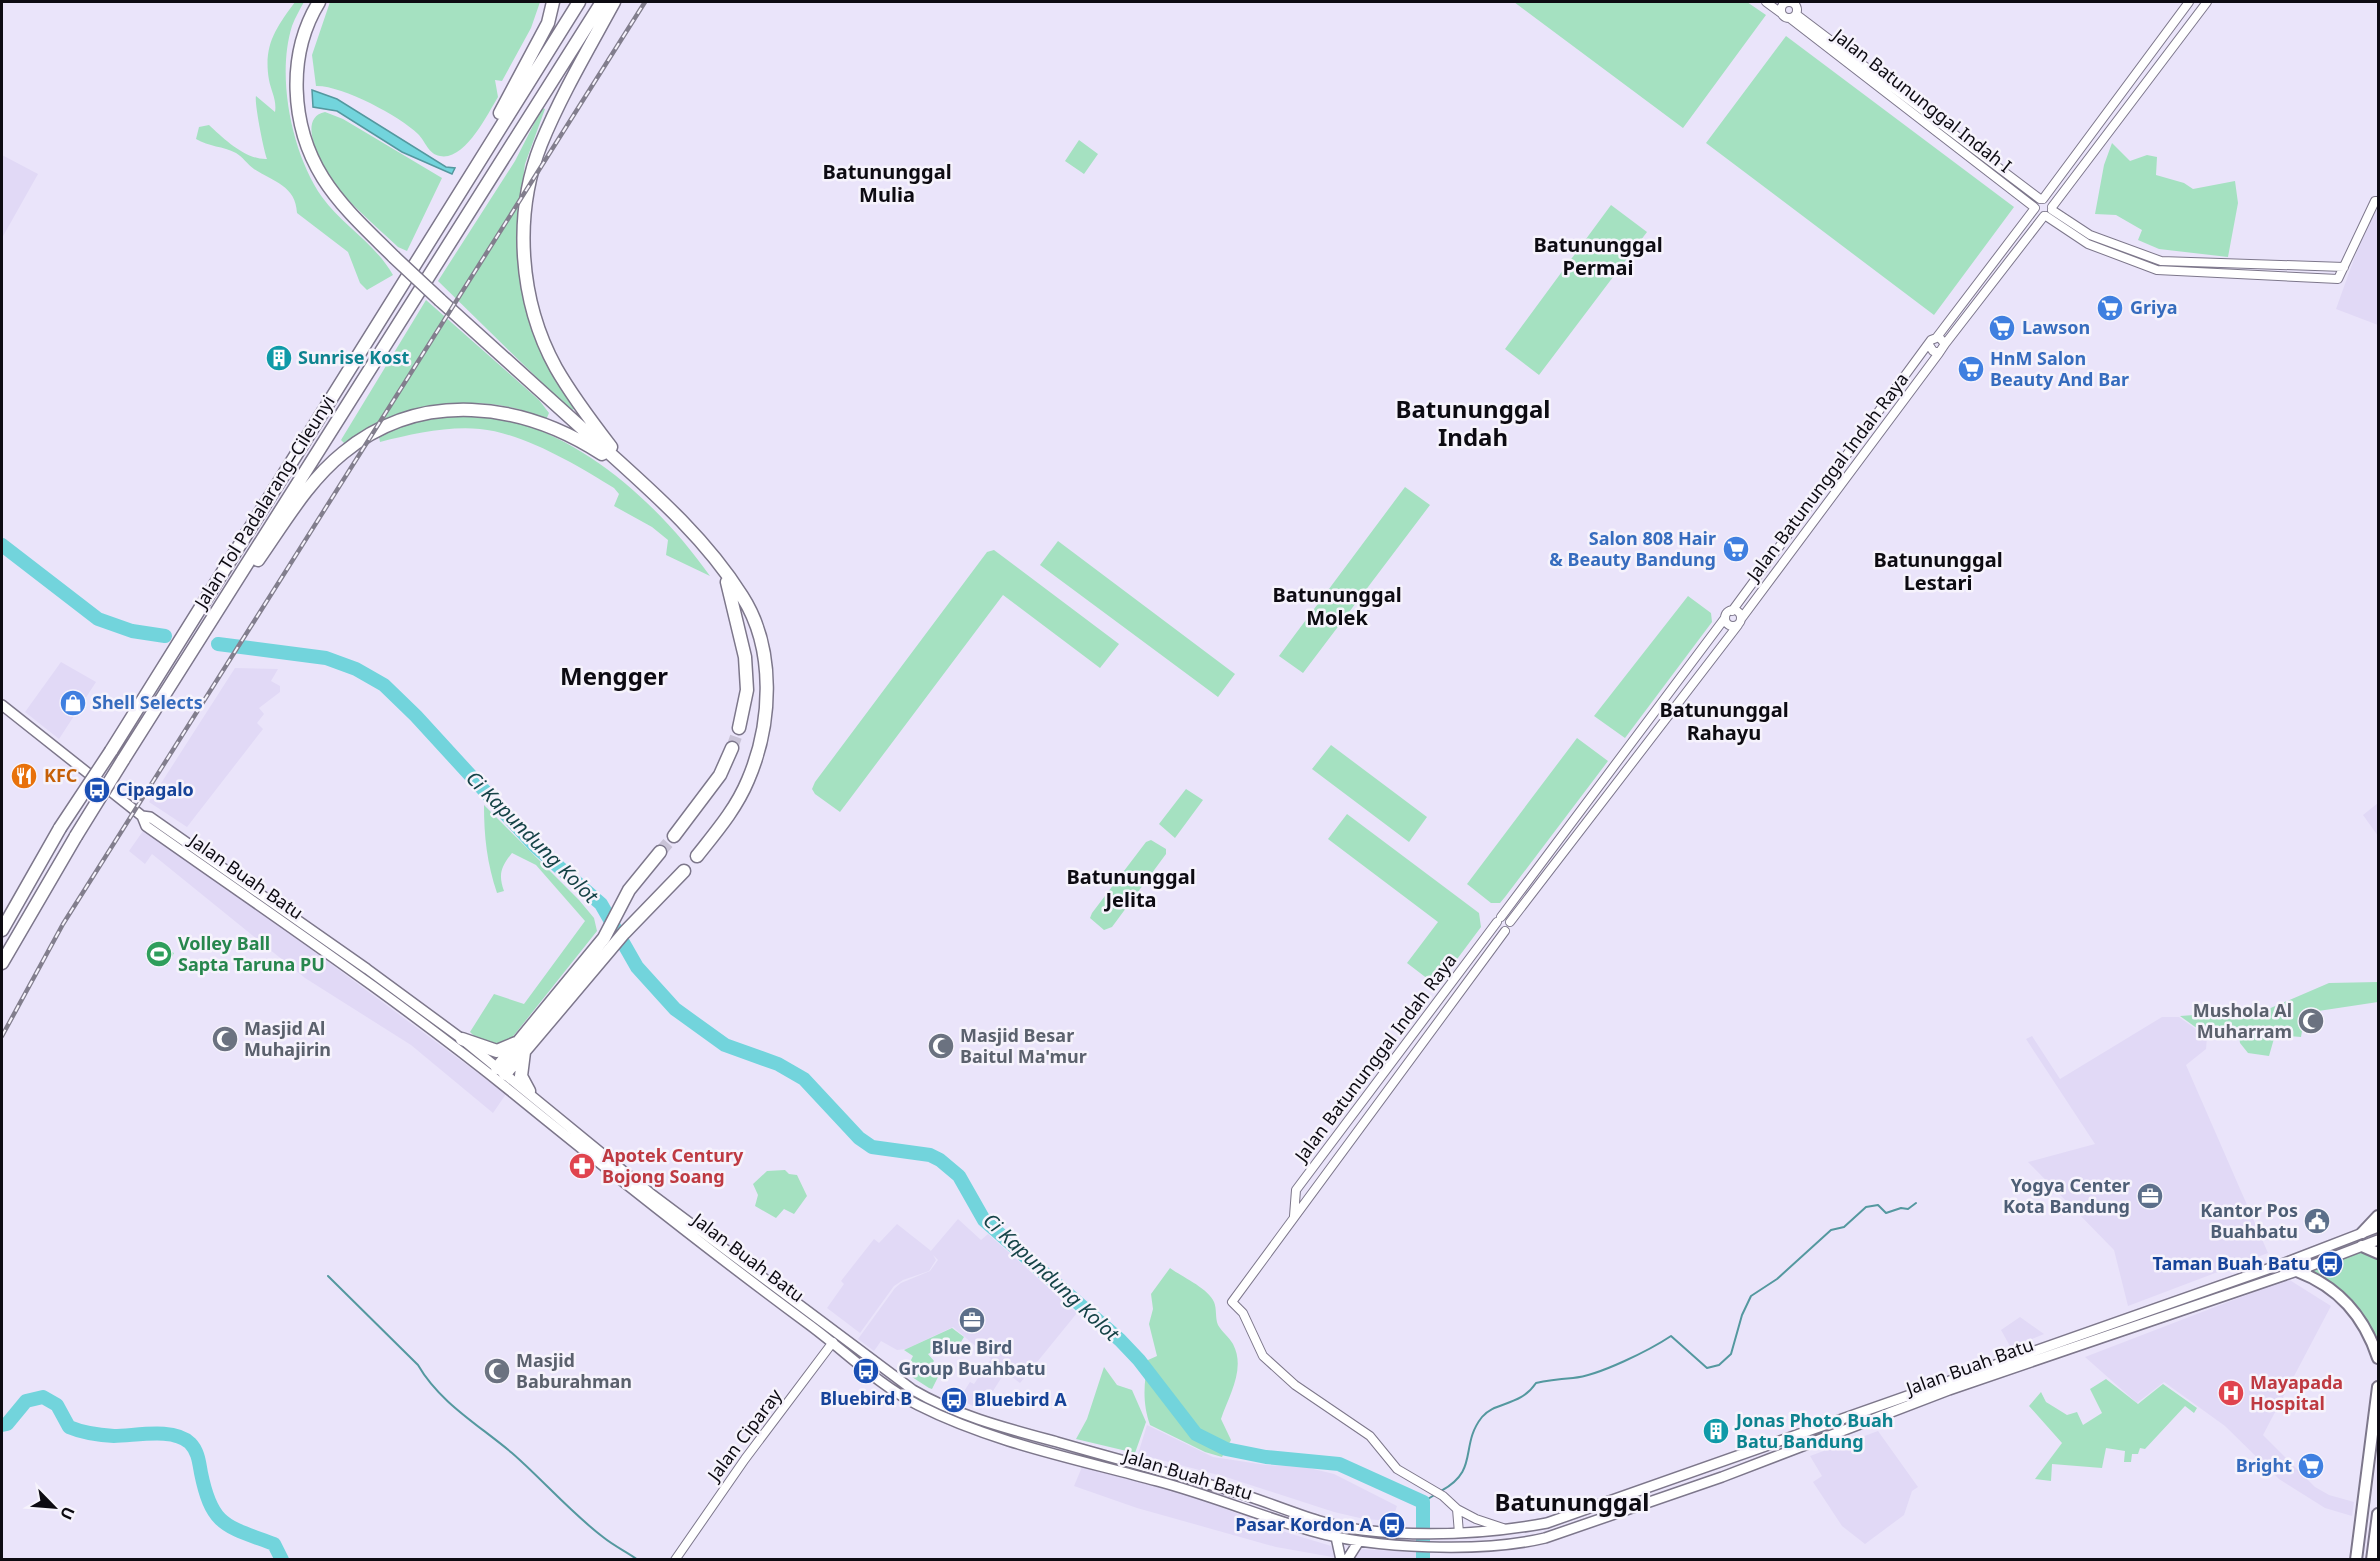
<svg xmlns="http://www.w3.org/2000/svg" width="2380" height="1561" font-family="'Noto Sans',sans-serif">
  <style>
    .built { fill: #e1d9f6 }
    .green { fill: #a5e1c1 }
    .water { fill: #72d4dc; stroke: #54989f; stroke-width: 1.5 }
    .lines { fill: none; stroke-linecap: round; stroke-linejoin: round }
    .stream { stroke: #54989f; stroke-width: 2 }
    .river { stroke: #72d4dc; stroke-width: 14 }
    .motorway-tunnel { stroke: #c9c3d7; stroke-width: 12; stroke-dasharray: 12 6; stroke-linecap: butt }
    .tertiary-casing { stroke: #7d778b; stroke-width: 10 }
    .primary-casing { stroke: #7d778b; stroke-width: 12 }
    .trunk-casing { stroke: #7d778b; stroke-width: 14 }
    .motorway-casing { stroke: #7d778b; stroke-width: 15 }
    .tertiary { stroke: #fff; stroke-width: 8 }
    .primary { stroke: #fff; stroke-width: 9 }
    .trunk { stroke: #fff; stroke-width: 10 }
    .motorway { stroke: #fff; stroke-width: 12 }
    .rail-casing { stroke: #827e8d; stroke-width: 4.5 }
    .rail { stroke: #f6f3fc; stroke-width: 2; stroke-dasharray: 7; stroke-linecap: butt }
    .motorway-bridge-casing { stroke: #7d778b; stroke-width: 15; stroke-linecap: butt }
    .motorway-bridge { stroke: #fff; stroke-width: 12 }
    .labels { text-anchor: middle; stroke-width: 5; stroke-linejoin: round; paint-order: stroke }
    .street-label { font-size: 18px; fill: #0d0b12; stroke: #f6f3fc }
    .shop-label { font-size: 18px; font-weight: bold; fill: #366cbe; stroke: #f6f3fc; text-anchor: start }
    .culture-label { font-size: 18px; font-weight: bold; fill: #0d838f; stroke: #f6f3fc; text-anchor: start }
    .food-label { font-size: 18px; font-weight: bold; fill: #c56008; stroke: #f6f3fc; text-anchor: start }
    .transit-label { font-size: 18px; font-weight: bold; fill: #164399; stroke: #f6f3fc; text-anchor: start }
    .leisure-label { font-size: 18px; font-weight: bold; fill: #27864d; stroke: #f6f3fc; text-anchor: start }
    .worship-label { font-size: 18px; font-weight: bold; fill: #5b616d; stroke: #f6f3fc; text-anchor: start }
    .health-label { font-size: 18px; font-weight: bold; fill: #be3a42; stroke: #f6f3fc; text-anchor: start }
    .service-label { font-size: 18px; font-weight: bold; fill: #4e5e75; stroke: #f6f3fc; text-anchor: end }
    .neighbourhood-label { font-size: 20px; font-weight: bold; fill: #0d0b12; stroke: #f6f3fc }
    .water-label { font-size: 20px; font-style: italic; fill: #154347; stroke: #f6f3fc }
    .district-label { font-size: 24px; font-weight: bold; fill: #0d0b12; stroke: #f6f3fc }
  </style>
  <rect width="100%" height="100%" fill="#eae4fa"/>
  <path class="built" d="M2 155 38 174 2 238Z
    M2373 206 2378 207V325L2336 309Z
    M61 662 96 682 59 739 25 712Z
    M235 668 278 669 271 681 280 686V692L259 708 264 714 257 723 263 729 187 827 149 802Z
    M2378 803V836L2363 815Z
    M143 831 257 909 506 1094 493 1113 411 1045 305 978 152 854 145 864 129 851Z
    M2162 1017H2179L2207 1037 2206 1049 2186 1065 2268 1253 2128 1306 2114 1250 2028 1162 2095 1144 2026 1039 2032 1036 2060 1079Z
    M958 1219 981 1240 988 1234 1077 1313 1020 1383 1005 1372 981 1410 959 1399 970 1382 974 1384 991 1359 953 1327 906 1349 897 1350 881 1341 874 1351 858 1339 895 1288 901 1283 930 1271 938 1260 930 1252Z
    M897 1224 930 1250 936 1260 929 1271 903 1280 894 1286 860 1333 827 1308 844 1284 841 1281 874 1239 879 1243Z
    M2288 1279 2331 1306 2263 1435 2315 1487 2329 1495 2354 1502 2352 1516 2325 1508 2279 1479 2225 1426 2164 1382 2137 1403 2085 1357Z
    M2020 1317 2044 1334 2011 1348 2001 1330Z
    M1147 1425 1213 1457 1266 1465 1305 1467 1334 1474 1397 1506 1392 1521 1364 1519 1334 1512 1226 1477 1138 1454Z
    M1878 1431 1918 1487 1912 1491 1904 1515 1865 1544 1842 1526 1813 1482 1822 1476 1810 1456Z
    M1082 1467 1192 1496 1288 1533 1338 1548V1558L1276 1547 1137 1508 1074 1486Z
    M1356 1549 1418 1552 1419 1559 1349 1560Z"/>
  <path class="green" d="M295 2H304C300 9 295 18 292 26 276 77 292 154 322 197 342 225 374 242 393 275L367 290 360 283 348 252 297 213C296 186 274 182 254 169 247 164 243 157 236 153 223 146 209 147 196 139L199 127 209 125C224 139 246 160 267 159 264 152 254 102 256 96L275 112C277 100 271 91 269 80 263 45 276 28 295 2Z
    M330 2H540L531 28 502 81 495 80 498 97C487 115 465 161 440 156 428 154 426 142 418 134 400 116 341 85 316 86L312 55Z
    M1514 2H1747L1766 15 1683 128Z
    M1786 36 2014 207 1934 315 1706 143Z
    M542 108 545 109 525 164 517 229 520 276 532 322 576 407 571 411 438 281 515 161Z
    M325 112 343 119 442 178 407 251 398 247C379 229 358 211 340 191 328 176 292 119 325 112Z
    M1079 140 1098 154 1084 174 1065 161Z
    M2112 143 2130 161 2147 155 2157 157 2156 175 2184 183 2193 189 2235 181 2238 203 2228 257 2159 249 2138 240 2142 230 2116 215 2095 214 2104 165Z
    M1611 205 1647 232 1539 375 1505 349Z
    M426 300 539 400 549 413 546 420C503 397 438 399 393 416 377 422 361 435 345 444L341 440Z
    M454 416C474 417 497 416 517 422 596 447 663 510 710 576L666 555 668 540 652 527 614 506 619 494 614 488C577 465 523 433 480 429 447 426 412 434 380 442L379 437 382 432 418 421Z
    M1405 487 1430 505 1303 673 1279 656Z
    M1058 541 1235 674 1218 697 1040 565Z
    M994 550 1119 644 1100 668 1003 595 840 812 815 794 812 789 815 782 987 552Z
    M1688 596 1711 613 1712 622 1625 738 1594 716Z
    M1577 738 1608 761 1505 897 1500 903H1491L1467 884Z
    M1331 745 1427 817 1409 842 1312 769Z
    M1186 789 1203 800 1175 838 1159 824Z
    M484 805 579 900 594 918 597 931 507 1044 488 1049 470 1032 494 994 524 1004 585 921 536 865 512 853C501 867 498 874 504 891L497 893C487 863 484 837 484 805Z
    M1347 814 1479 913 1481 927 1437 986 1407 963 1438 922 1328 839Z
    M1151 840 1166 849V854L1112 927 1104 930 1090 918 1092 913 1146 842Z
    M152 941 174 953 167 966 145 954Z
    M2378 982V1002L2305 1013 2301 1037 2275 1035 2269 1056 2248 1053 2240 1043 2238 1029 2205 1034 2180 1016 2266 1010 2329 983Z
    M785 1170 789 1174 797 1175 807 1196 794 1214 784 1209 776 1218 755 1206 758 1195 753 1184 767 1171Z
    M2363 1247 2378 1257V1354L2361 1317 2299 1269Z
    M1170 1268C1182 1277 1208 1288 1214 1302 1217 1309 1215 1318 1218 1325 1222 1332 1229 1337 1233 1344 1246 1369 1229 1395 1221 1419L1231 1440 1222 1457 1205 1452 1150 1425C1142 1402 1144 1383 1148 1360L1157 1356 1149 1324 1153 1309 1151 1294Z
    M952 1328 964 1337 956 1350 950 1343 928 1354 934 1361 928 1369 909 1364 913 1356 904 1350Z
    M900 1366 905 1369 908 1366 930 1372 938 1377 932 1389 929 1388 898 1368Z
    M1104 1367 1117 1385 1132 1390 1146 1422 1135 1453 1076 1439 1087 1419Z
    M2106 1379 2138 1404 2163 1384 2197 1408 2194 1413 2185 1406 2145 1449 2140 1448 2138 1454H2132L2131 1462H2124L2125 1451 2106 1448 2102 1468 2052 1464 2051 1481 2035 1479 2062 1443 2029 1406 2041 1392 2046 1402 2067 1415 2077 1412 2083 1425 2102 1413 2090 1389Z"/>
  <path class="water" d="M312 90 337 99 446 167 455 168 452 174 402 152 337 111 313 107Z"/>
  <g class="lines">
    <path class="stream" d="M328 1276 418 1365C440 1403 479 1425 512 1453 543 1480 570 1512 603 1537 614 1546 627 1552 638 1560
      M1441 1491C1480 1470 1459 1446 1482 1417 1495 1401 1520 1407 1536 1383 1549 1380 1561 1379 1573 1378 1598 1376 1650 1350 1671 1336L1707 1368 1719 1365 1731 1354 1742 1315 1751 1296 1777 1279 1831 1230 1844 1227 1866 1207 1878 1205 1886 1213 1901 1208 1908 1209 1916 1203
      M1423 1502 1436 1494"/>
    <path class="river" d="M2 545 98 619 132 631 165 636
      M218 644 326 658 356 669 384 685 416 716 535 846 601 904 637 967 675 1009 725 1045 778 1064 804 1079 859 1138 872 1147 930 1155 940 1160 959 1176 984 1220 1120 1340 1139 1360 1196 1434 1226 1449 1266 1457 1339 1464 1423 1502V1560
      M2 1425 7 1424 26 1401 43 1397 57 1405 69 1427C83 1433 98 1435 114 1436 135 1436 173 1427 190 1443 198 1451 199 1462 201 1473 212 1527 226 1526 274 1544L282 1560"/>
    <path class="motorway-tunnel" d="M732 748 739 728
      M660 852 674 836"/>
    <defs>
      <path id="tertiary" d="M1781 10a8 8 0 1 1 16 0a8 8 0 1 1-16 0Z
        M1766 2 1781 13
        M1797 15 2040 199
        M1791 19 2034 207
        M2043 199 2189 2
        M2052 207 2207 2
        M2052 210 2090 235 2161 261 2344 267
        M2046 216 2088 244 2157 270 2338 279 2375 201H2378
        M1937 337 2035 208
        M1945 344 2044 216
        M1725 618a8 8 0 1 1 16 0a8 8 0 1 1-16 0Z
        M1732 611 1931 340 1939 337 1945 344 1939 353 1933 351 1929 345
        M1741 619 1939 353
        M1501 917 1725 618
        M1510 922 1738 625
        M1294 1216 1296 1190 1497 922
        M1457 1509 1459 1533
        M1503 1528 1476 1519 1457 1509 1443 1496 1397 1469 1370 1436 1295 1385 1263 1356 1243 1313 1232 1302 1505 931
        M675 1560 745 1459 833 1342"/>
      <path id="primary" d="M2 705 142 816 150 817 367 969 462 1039 650 1193 913 1390C957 1416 1009 1429 1057 1442 1116 1459 1174 1474 1232 1491 1276 1504 1317 1525 1362 1530 1423 1537 1487 1534 1547 1523L2282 1264 2378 1227
        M142 816 146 826C269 913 396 998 513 1093 610 1172 707 1249 807 1323 844 1350 877 1384 918 1405 993 1443 1077 1459 1157 1481 1210 1495 1260 1516 1312 1531 1374 1549 1482 1553 1545 1538L1722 1477 1949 1390 2297 1271 2378 1240
        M1336 1537 1341 1560
        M1347 1560 1359 1541"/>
      <path id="trunk" d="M2362 1233 2378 1216
        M2362 1246 2378 1253
        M2297 1271C2339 1287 2364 1316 2378 1358
        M2356 1560 2378 1387
        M2372 1560 2378 1514"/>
      <path id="motorway" d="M319 2C287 54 290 125 323 178 342 208 369 232 394 257
        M500 113 548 23 553 2
        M440 300C496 350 551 400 606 450 655 494 706 539 742 596 776 649 772 724 748 780 736 809 716 832 697 856
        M611 447C591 421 572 396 556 368 519 301 513 215 541 144 561 95 589 48 614 2
        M258 560C284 523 308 481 343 453 421 389 522 402 602 454
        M727 582 745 657 747 690 739 728
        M111 751 579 2
        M123 760 602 2
        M674 836 720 775 732 748
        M2 930 60 828
        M2 963 76 836
        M462 1039 497 1051 516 1043
        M524 1052 521 1076 529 1091
        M497 1068 604 938 629 890 660 852
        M505 1074 624 933 684 871"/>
    </defs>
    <use href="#tertiary" class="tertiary-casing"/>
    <use href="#primary" class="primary-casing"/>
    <use href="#trunk" class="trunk-casing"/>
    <use href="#motorway" class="motorway-casing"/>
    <use href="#tertiary" class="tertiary"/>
    <use href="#primary" class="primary"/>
    <use href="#trunk" class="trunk"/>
    <use href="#motorway" class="motorway"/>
    <defs>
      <path id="rail" d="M2 1036 63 924 645 2"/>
    </defs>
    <use href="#rail" class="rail-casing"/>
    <use href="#rail" class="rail"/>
    <defs>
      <path id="motorway-bridge" d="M394 257 440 300
        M60 828 111 751
        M76 836 123 760"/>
    </defs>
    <use href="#motorway-bridge" class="motorway-bridge-casing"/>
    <use href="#motorway-bridge" class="motorway-bridge"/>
  </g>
  <defs>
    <symbol id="supermarket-disc" viewBox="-11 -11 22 22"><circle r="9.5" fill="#3f7fe0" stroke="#f6f3fc"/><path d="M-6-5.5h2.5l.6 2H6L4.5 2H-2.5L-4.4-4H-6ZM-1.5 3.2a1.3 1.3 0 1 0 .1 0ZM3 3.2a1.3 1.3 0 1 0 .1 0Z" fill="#fff"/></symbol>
    <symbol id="building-disc" viewBox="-11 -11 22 22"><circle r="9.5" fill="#0f9aa8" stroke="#f6f3fc"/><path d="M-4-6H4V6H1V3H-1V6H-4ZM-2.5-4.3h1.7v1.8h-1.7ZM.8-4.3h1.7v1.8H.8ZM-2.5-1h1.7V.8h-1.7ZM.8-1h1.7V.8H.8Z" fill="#fff"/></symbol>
    <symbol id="shop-disc" viewBox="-11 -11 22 22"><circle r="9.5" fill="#3f7fe0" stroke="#f6f3fc"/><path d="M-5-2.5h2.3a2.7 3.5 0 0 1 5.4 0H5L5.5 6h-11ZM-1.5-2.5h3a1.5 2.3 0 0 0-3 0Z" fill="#fff"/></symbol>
    <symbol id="restaurant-disc" viewBox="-11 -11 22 22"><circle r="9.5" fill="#e8710a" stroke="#f6f3fc"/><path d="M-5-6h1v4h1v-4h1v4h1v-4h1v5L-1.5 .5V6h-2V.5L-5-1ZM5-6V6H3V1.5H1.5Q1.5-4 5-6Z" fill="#fff"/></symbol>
    <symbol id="bus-disc" viewBox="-11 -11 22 22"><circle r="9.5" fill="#1a4fb4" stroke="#f6f3fc"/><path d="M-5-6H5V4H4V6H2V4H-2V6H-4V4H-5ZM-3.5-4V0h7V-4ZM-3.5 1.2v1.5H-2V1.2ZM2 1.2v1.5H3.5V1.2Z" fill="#fff"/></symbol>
    <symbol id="stadium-disc" viewBox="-11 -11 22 22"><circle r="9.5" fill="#2e9e5b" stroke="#f6f3fc"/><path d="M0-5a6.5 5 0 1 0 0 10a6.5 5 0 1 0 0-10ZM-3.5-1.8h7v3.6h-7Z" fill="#fff"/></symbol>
    <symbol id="mosque-disc" viewBox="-11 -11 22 22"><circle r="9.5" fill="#6b7280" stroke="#f6f3fc"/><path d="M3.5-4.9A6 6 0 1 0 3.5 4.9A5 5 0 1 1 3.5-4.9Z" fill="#fff"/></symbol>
    <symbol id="pharmacy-disc" viewBox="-11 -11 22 22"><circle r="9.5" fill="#e0444e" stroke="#f6f3fc"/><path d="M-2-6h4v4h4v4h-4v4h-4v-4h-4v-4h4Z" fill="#fff"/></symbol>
    <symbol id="office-disc" viewBox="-11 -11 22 22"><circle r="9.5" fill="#5c6f8a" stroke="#f6f3fc"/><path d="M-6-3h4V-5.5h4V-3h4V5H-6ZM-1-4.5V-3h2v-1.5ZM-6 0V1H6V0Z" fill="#fff"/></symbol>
    <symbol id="civic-disc" viewBox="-11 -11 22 22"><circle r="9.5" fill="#5c6f8a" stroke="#f6f3fc"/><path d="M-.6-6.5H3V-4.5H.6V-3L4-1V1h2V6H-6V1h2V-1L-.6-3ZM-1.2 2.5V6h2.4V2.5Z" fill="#fff"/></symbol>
    <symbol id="hospital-disc" viewBox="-11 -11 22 22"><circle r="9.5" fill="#e0444e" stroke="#f6f3fc"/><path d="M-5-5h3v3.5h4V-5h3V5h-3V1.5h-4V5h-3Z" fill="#fff"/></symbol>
  </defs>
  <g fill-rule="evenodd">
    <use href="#supermarket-disc" x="2095" y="293" width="30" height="30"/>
    <use href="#supermarket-disc" x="1987" y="313" width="30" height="30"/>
    <use href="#building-disc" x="264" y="343" width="30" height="30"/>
    <use href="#supermarket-disc" x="1956" y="354" width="30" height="30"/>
    <use href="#supermarket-disc" x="1721" y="534" width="30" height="30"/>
    <use href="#shop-disc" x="58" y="688" width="30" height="30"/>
    <use href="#restaurant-disc" x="9" y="761" width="30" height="30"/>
    <use href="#bus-disc" x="82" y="775" width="30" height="30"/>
    <use href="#stadium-disc" x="144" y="939" width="30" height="30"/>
    <use href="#mosque-disc" x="2296" y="1006" width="30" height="30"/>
    <use href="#mosque-disc" x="210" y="1024" width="30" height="30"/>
    <use href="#mosque-disc" x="926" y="1031" width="30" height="30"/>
    <use href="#pharmacy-disc" x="567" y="1151" width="30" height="30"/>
    <use href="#office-disc" x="2135" y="1181" width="30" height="30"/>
    <use href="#civic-disc" x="2302" y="1206" width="30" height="30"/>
    <use href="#bus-disc" x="2315" y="1249" width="30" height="30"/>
    <use href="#office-disc" x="957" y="1305" width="30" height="30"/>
    <use href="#mosque-disc" x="482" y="1356" width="30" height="30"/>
    <use href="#bus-disc" x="851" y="1356" width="30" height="30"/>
    <use href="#hospital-disc" x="2216" y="1378" width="30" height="30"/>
    <use href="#bus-disc" x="939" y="1385" width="30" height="30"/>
    <use href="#building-disc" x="1701" y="1416" width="30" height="30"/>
    <use href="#supermarket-disc" x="2296" y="1451" width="30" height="30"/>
    <use href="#bus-disc" x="1377" y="1510" width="30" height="30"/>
  </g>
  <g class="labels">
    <g class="street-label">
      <text transform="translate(1922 101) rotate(38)" y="6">Jalan Batununggal Indah I</text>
      <text transform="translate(1828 477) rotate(-53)" y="6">Jalan Batununggal Indah Raya</text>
      <text transform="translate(265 502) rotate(-58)" y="6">Jalan Tol Padalarang–Cileunyi</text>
      <text transform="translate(246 877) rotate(35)" y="6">Jalan Buah Batu</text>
      <text transform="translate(1376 1058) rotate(-53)" y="6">Jalan Batununggal Indah Raya</text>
      <text transform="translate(748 1258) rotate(37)" y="6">Jalan Buah Batu</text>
      <text transform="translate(1970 1367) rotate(-20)" y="6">Jalan Buah Batu</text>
      <text transform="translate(745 1435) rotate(-53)" y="6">Jalan Ciparay</text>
      <text transform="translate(1188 1475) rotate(17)" y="6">Jalan Buah Batu</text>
    </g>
    <g class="shop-label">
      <text x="2130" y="314">Griya</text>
      <text x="2022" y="334">Lawson</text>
      <text x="1990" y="365">HnM Salon<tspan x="1990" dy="21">Beauty And Bar</tspan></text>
      <text x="1716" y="545" text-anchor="end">Salon 808 Hair<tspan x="1716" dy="21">&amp; Beauty Bandung</tspan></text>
      <text x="92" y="709">Shell Selects</text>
      <text x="2292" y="1472" text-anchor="end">Bright</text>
    </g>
    <g class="culture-label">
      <text x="298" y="364">Sunrise Kost</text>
      <text x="1736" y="1427">Jonas Photo Buah<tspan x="1736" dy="21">Batu Bandung</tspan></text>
    </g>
    <g class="food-label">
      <text x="44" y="782">KFC</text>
    </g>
    <g class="transit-label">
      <text x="116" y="796">Cipagalo</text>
      <text x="2310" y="1270" text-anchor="end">Taman Buah Batu</text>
      <text x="866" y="1405" text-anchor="middle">Bluebird B</text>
      <text x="974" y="1406">Bluebird A</text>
      <text x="1372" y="1531" text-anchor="end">Pasar Kordon A</text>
    </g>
    <g class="leisure-label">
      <text x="178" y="950">Volley Ball<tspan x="178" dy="21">Sapta Taruna PU</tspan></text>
    </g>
    <g class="worship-label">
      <text x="2292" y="1017" text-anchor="end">Mushola Al<tspan x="2292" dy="21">Muharram</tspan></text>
      <text x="244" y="1035">Masjid Al<tspan x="244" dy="21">Muhajirin</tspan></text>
      <text x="960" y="1042">Masjid Besar<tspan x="960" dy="21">Baitul Ma'mur</tspan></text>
      <text x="516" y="1367">Masjid<tspan x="516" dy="21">Baburahman</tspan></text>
    </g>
    <g class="health-label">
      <text x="602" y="1162">Apotek Century<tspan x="602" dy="21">Bojong Soang</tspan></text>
      <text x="2250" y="1389">Mayapada<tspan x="2250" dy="21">Hospital</tspan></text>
    </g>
    <g class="service-label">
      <text x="2130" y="1192">Yogya Center<tspan x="2130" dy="21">Kota Bandung</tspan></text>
      <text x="2298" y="1217">Kantor Pos<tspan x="2298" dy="21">Buahbatu</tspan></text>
      <text x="972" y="1354" text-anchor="middle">Blue Bird<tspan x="972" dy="21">Group Buahbatu</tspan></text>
    </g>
    <g class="neighbourhood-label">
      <text x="887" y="179">Batununggal<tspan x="887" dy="23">Mulia</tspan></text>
      <text x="1598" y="252">Batununggal<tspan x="1598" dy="23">Permai</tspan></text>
      <text x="1938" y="567">Batununggal<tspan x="1938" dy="23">Lestari</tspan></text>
      <text x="1337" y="602">Batununggal<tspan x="1337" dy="23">Molek</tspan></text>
      <text x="1724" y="717">Batununggal<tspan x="1724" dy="23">Rahayu</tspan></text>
      <text x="1131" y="884">Batununggal<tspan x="1131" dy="23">Jelita</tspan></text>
    </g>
    <g class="water-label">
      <text transform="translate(532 837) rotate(45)" y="7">Ci Kapundung Kolot</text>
      <text transform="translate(1051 1277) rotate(43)" y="7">Ci Kapundung Kolot</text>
    </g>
    <g class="district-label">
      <text x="1473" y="418">Batununggal<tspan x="1473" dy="28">Indah</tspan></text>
      <text x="614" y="685">Mengger</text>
      <text x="1572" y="1511">Batununggal</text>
    </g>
  </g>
  <rect width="2380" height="1561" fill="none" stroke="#0d0b12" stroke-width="6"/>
  <g transform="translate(54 1507) rotate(115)" stroke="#f6f3fc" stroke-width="4.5" paint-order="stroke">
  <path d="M0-4.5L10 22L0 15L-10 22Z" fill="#0d0b12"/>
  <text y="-9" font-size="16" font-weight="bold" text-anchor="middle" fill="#0d0b12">U</text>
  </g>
</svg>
